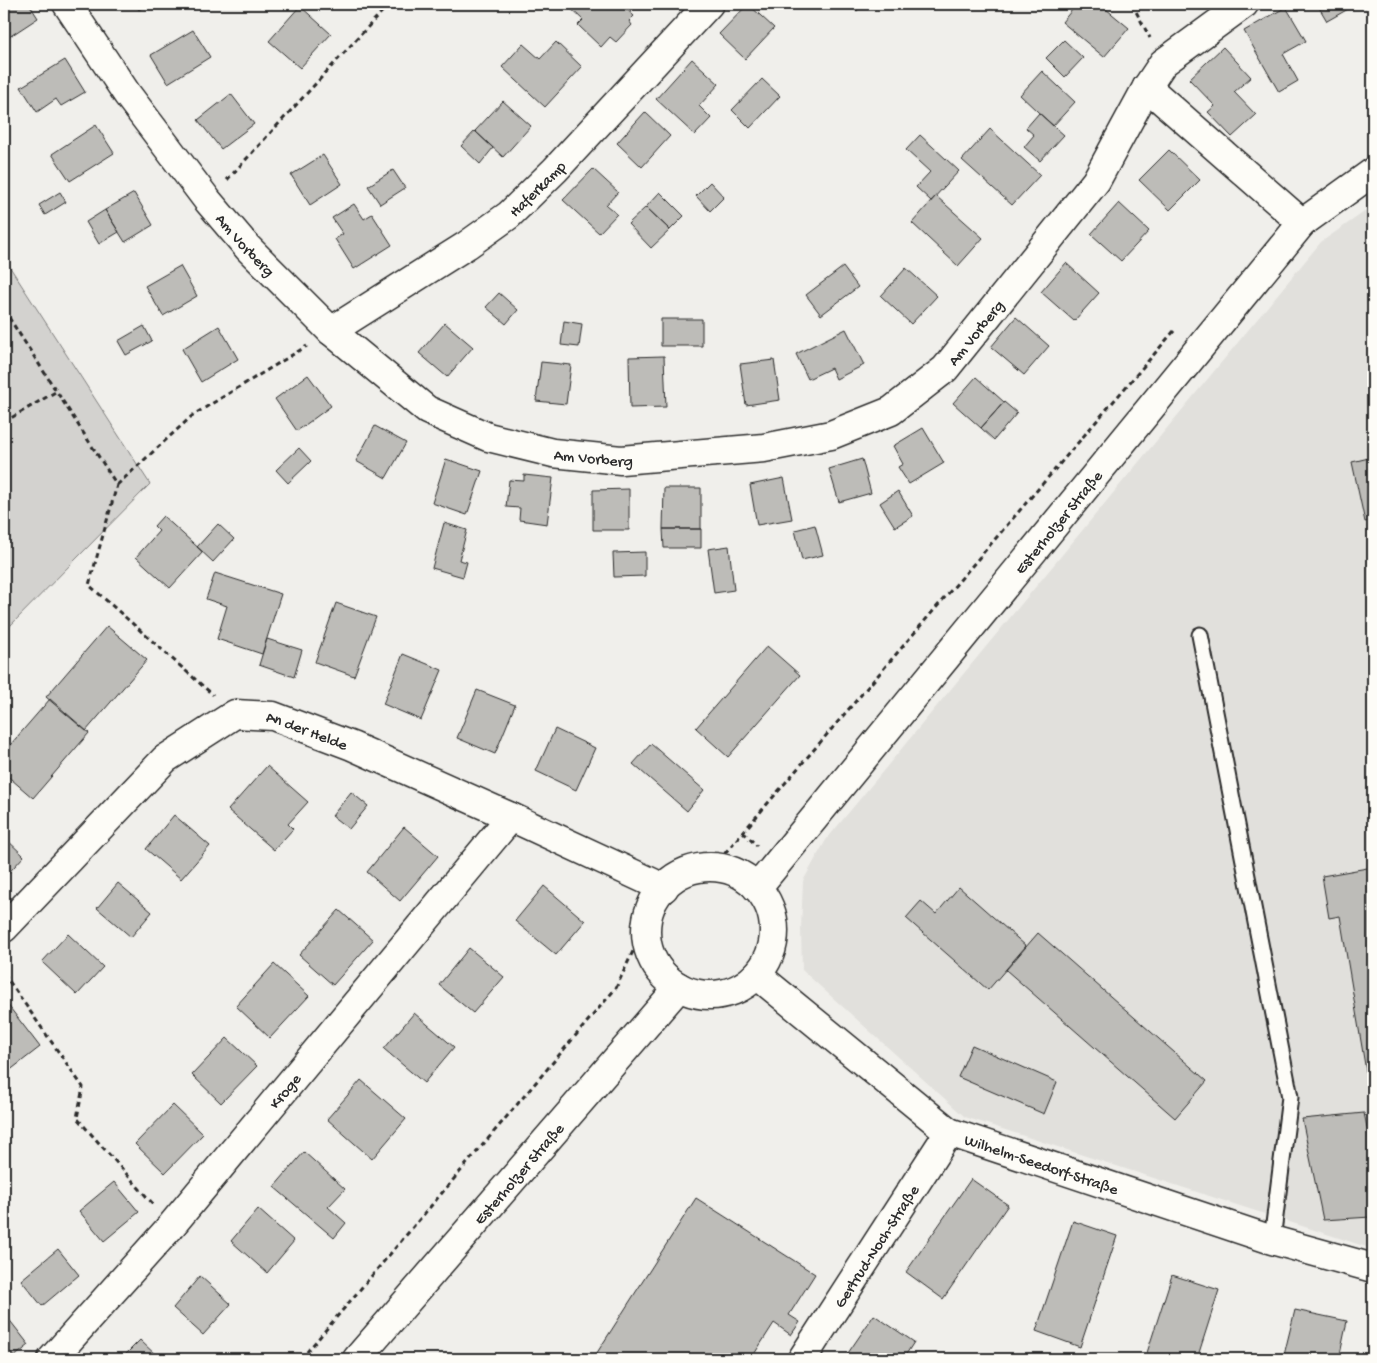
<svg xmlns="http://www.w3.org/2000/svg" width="1377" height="1363" font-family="'Gochi Hand',sans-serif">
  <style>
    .built { fill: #e1e0dc }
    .green { fill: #d3d2cf; stroke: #7f7e7d }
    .building { fill: #bdbcb8; stroke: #2b2b2b }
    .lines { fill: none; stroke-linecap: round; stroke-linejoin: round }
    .service-casing { stroke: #2b2b2b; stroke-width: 19 }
    .minor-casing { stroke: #2b2b2b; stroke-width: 31 }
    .secondary-casing { stroke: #2b2b2b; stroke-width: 31 }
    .path { stroke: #2b2b2b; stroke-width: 3; stroke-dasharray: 5 4; stroke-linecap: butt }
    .service { stroke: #fdfcf7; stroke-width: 15 }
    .minor { stroke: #fdfcf7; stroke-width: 28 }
    .secondary { stroke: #fdfcf7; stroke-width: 28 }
    .labels { text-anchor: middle; stroke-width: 4; stroke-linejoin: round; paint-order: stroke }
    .street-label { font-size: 16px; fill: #2b2b2b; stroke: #fdfcf7 }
  </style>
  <rect width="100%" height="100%" fill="#f0efeb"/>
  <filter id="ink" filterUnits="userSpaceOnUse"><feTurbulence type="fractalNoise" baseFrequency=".02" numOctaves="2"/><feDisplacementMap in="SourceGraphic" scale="10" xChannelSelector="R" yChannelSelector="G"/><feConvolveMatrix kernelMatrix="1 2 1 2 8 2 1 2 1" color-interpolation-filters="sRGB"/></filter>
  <g filter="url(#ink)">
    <path class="built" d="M1373 206V1249L965 1117 802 970 801 929 803 881 826 840 1321 242Z"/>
    <path class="green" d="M4 258 150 484 4 632Z"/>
    <path class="building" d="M6 4H29L38 18 6 39 4 34V5Z
      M133 4H147L139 10Z
      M566 4H621L634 16 629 21 632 25 616 42 610 37 601 47 578 25 583 20Z
      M748 4 774 28 745 59 719 34Z
      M849 4H863L857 11Z
      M1077 4H1100L1129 28 1104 57 1062 22Z
      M1317 4H1357L1327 21Z
      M300 6 331 34 300 68 269 41Z
      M1286 7 1306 41 1283 54 1298 81 1279 92 1244 31Z
      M193 30 210 57 168 83 151 55Z
      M1064 40 1083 58 1065 77 1046 58Z
      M556 42 582 67 545 107 502 67 523 44 540 59Z
      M1223 47 1251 77 1234 92 1256 115 1232 137 1208 112 1215 106 1189 79Z
      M692 59 719 84 699 106 711 118 695 135 656 99Z
      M65 60 85 92 61 106 56 99 37 112 21 87Z
      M1042 71 1075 102 1053 126 1020 95Z
      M762 79 780 96 750 128 732 110Z
      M231 94 254 124 221 149 198 120Z
      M503 101 531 126 503 157 475 131Z
      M645 112 670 136 642 167 617 143Z
      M1039 113 1064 135 1040 161 1024 147 1034 135 1026 128Z
      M96 125 114 153 70 181 52 154Z
      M990 129 1040 175 1012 205 962 160Z
      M475 131 493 148 480 164 461 146Z
      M920 135 959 171 931 201 916 187 930 172 906 150Z
      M1169 150 1200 180 1170 210 1139 180Z
      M323 155 342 184 310 205 291 175Z
      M593 169 618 192 606 205 617 214 599 233 563 200Z
      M393 170 405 188 380 204 368 186Z
      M710 182 724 197 710 211 696 196Z
      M60 192 66 202 45 215 39 205Z
      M660 192 684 216 670 230 646 207Z
      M134 193 153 225 125 242 105 210Z
      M936 196 983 238 958 266 912 223Z
      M1119 203 1149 231 1121 261 1091 234Z
      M354 204 364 219 372 214 392 245 354 269 335 239 343 234 332 218Z
      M646 207 670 230 651 248 628 224Z
      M105 210 119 232 99 244 86 222Z
      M1066 263 1099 293 1074 321 1041 292Z
      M180 266 197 296 163 316 145 286Z
      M843 267 858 287 821 315 806 295Z
      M906 268 937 296 911 324 881 296Z
      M499 293 518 310 506 324 486 307Z
      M1016 317 1049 346 1024 375 991 347Z
      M661 319H702V346H661Z
      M564 321 582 324 579 347 561 345Z
      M445 323 473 347 447 377 419 353Z
      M144 326 152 341 126 355 118 341Z
      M219 326 238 359 201 382 182 349Z
      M846 329 864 365 836 379 831 368 808 379 796 354Z
      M664 356 666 407 630 408 629 357Z
      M774 360 780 400 746 405 740 364Z
      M541 362 571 365 566 404 536 401Z
      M308 375 331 406 297 431 275 399Z
      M976 377 1004 402 981 428 953 403Z
      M1004 402 1017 413 994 440 981 428Z
      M375 426 406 443 386 478 356 461Z
      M923 428 944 463 909 484 898 467 903 464 893 446Z
      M299 448 311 461 288 483 276 470Z
      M1373 457V520L1365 522 1352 462Z
      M446 459 482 471 467 515 432 503Z
      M862 459 871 493 839 502 829 469Z
      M524 475 553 478 547 524 519 520 520 508 506 507 509 480 524 481Z
      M784 478 792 519 757 525 750 485Z
      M664 488H701V529H663Z
      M629 489V530H593V490Z
      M898 491 913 516 895 527 880 503Z
      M163 516 203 552 170 588 136 557 159 531 154 526Z
      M444 523 467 530 459 560 467 562 463 577 432 568Z
      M218 524 234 539 213 562 197 547Z
      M815 525 823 555 802 560 795 530Z
      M663 529H701V548H664Z
      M729 546 734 590 714 593 708 549Z
      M645 552V576L614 577 613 553Z
      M215 573 281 594 262 654 217 639 227 606 206 599Z
      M336 603 376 617 354 676 315 662Z
      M107 626 147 660 86 731 46 697Z
      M267 639 302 650 294 677 259 665Z
      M767 646 800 675 728 757 696 728Z
      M403 654 442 670 421 720 383 704Z
      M477 690 515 705 495 754 457 738Z
      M50 699 89 733 33 798 4 773V752Z
      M555 729 595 748 576 790 536 771Z
      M651 744 704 790 687 811 633 764Z
      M267 766 308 802 288 824 293 829 274 850 228 810Z
      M351 792 368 806 349 829 332 816Z
      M174 815 210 846 181 879 146 849Z
      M404 827 438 856 400 901 367 872Z
      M4 829 8 833 4 837 24 856 4 878Z
      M1373 867V1107H1372L1340 916 1329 918 1322 876Z
      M118 883 152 912 131 937 97 908Z
      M544 886 585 921 556 955 515 921Z
      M959 887 1026 946 988 990 906 918 921 901 936 914Z
      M339 910 373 940 333 985 299 955Z
      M1038 933 1207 1081 1175 1118 1006 970Z
      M68 934 103 967 77 995 42 962Z
      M469 948 504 977 473 1013 439 985Z
      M274 964 309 996 270 1038 236 1006Z
      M4 1000 40 1047 4 1075Z
      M414 1013 454 1047 424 1083 384 1049Z
      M227 1038 257 1066 221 1103 192 1075Z
      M972 1045 1057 1082 1044 1114 958 1077Z
      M361 1080 406 1119 372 1159 327 1119Z
      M173 1105 203 1134 165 1173 135 1144Z
      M1364 1113 1373 1155V1221L1371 1217 1323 1220 1302 1119Z
      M304 1152 345 1189 328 1207 346 1223 334 1238 274 1187Z
      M971 1179 1008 1205 943 1299 906 1272Z
      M114 1182 139 1212 104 1241 79 1211Z
      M696 1198 815 1274 789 1315 800 1322 791 1335 774 1323 751 1359H593Z
      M258 1209 294 1241 267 1273 231 1241Z
      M1073 1221 1117 1236 1080 1347 1036 1331Z
      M58 1249 79 1275 42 1306 21 1280Z
      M1172 1275 1219 1290 1197 1359H1145Z
      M200 1276 231 1304 203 1335 173 1308Z
      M1295 1310 1347 1321 1339 1359H1283Z
      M4 1313 29 1345 14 1357 8 1350 4 1353Z
      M874 1315 914 1342 903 1359H844Z
      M140 1340 160 1359H121Z"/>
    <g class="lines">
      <defs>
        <path id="service" d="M1200 635 1290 1097 1272 1240"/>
        <g id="minor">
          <path id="s1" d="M67 4 127 94 208 201 248 248 331 331 427 410 488 437 553 453 621 460 764 448 831 435 891 411 945 369 1096 181 1147 87 1163 63 1244 4"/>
          <path d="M1147 87 1302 223"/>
          <path id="s2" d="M331 331 467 245 509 215 555 170 709 4"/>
          <path id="s3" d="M4 928 165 759 235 714 273 716 352 746 511 817 664 888"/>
          <path id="s4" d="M757 975 949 1132 1272 1240 1373 1268"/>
          <path id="s5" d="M52 1359 172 1225 511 817"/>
          <path id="s6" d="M802 1359 949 1132"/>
        </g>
        <g id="secondary">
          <circle cx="710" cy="931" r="64"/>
          <path id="s7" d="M757 888 1302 223 1373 172"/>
          <path id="s8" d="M357 1359 679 987"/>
        </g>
      </defs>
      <use href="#service" class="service-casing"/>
      <use href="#minor" class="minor-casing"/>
      <use href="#secondary" class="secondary-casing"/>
      <path class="path" d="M1132 4 1150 38
        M227 180 389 4
        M4 310 117 485 89 585 213 695
        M4 422 57 391
        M117 485 193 415 307 346
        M743 832 757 846
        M713 867 1174 331
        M4 974 83 1087 77 1118 153 1204
        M301 1359 616 988 647 921"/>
      <use href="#service" class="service"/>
      <use href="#minor" class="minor"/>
      <use href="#secondary" class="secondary"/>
    </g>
  </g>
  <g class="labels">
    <g class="street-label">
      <text dy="6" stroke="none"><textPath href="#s2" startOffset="251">Haferkamp</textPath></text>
      <text dy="6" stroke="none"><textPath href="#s1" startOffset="300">Am Vorberg</textPath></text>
      <text dy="6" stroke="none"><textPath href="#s1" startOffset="1140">Am Vorberg</textPath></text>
      <text dy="6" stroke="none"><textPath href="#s1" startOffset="720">Am Vorberg</textPath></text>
      <text dy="6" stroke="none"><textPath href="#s7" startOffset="474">Esterholzer Straße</textPath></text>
      <text dy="6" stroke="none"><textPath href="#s3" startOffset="391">An der Helde</textPath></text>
      <text dy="6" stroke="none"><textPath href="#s5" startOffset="355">Kroge</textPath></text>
      <text dy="6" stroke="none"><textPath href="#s4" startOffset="346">Wilhelm-Seedorf-Straße</textPath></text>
      <text dy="6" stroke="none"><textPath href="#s8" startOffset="246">Esterholzer Straße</textPath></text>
      <text dy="6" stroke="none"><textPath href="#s6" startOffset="135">Gertrud-Noch-Straße</textPath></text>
    </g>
  </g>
  <rect width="1377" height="1363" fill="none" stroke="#fdfcf7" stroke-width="20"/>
  <rect x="10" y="10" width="1357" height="1343" fill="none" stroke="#2b2b2b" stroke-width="2" filter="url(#ink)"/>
</svg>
